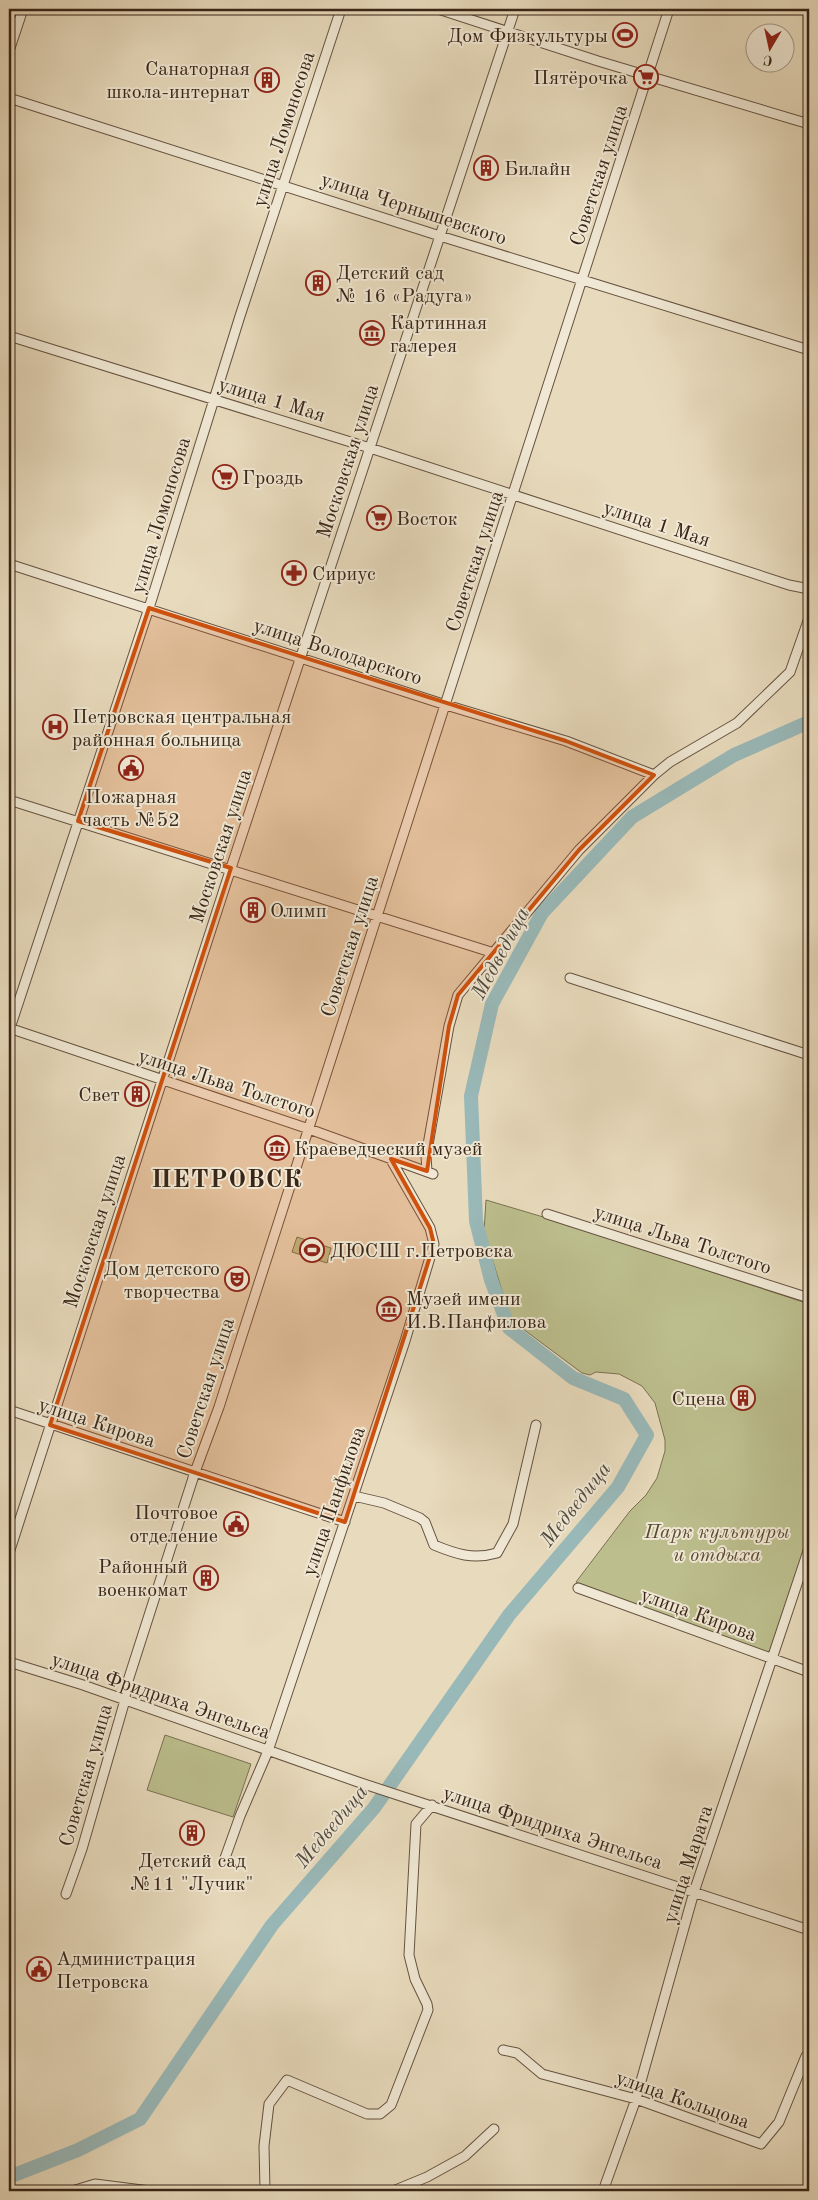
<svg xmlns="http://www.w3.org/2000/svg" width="818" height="2200" font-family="'Old Standard TT',serif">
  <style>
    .green { fill: #bcbe8d; stroke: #7a7252 }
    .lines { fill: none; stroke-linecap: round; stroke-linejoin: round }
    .river { stroke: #99b9b9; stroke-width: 14 }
    .street-casing { stroke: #655240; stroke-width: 11 }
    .street { stroke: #f0e8d4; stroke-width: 9 }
    .marked { fill: #ce510e; fill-opacity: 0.2; stroke: #ce510e; stroke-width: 4; stroke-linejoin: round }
    .labels { text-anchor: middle; stroke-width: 4; stroke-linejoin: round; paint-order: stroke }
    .poi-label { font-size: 20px; fill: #392517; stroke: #f0e8d4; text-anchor: start }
    .street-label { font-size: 20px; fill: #392517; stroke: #f0e8d4 }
    .park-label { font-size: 20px; font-style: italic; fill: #5a4b34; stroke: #f0e8d4 }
    .water-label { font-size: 21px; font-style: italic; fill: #514a40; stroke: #f0e8d4 }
    .district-label { font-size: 25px; font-weight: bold; letter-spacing: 1px; fill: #392517; stroke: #f0e8d4 }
  </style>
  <rect width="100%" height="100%" fill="#e8dbbd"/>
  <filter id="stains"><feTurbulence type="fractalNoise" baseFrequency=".004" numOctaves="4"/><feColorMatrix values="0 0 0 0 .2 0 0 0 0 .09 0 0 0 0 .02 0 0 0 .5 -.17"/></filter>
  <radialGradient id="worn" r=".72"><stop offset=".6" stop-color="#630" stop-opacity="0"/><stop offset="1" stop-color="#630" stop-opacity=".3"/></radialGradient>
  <path class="green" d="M486 1200 560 1222 809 1304V1533L772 1657 576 1582 630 1511 646 1495 657 1478 665 1451V1440L655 1403 642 1386 619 1374 596 1372 590 1375 582 1373 511 1320 484 1232Z
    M297 1237 331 1248 327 1263 292 1252Z
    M165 1735 251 1764 233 1817 147 1790Z"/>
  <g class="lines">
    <path class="river" d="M9 2177 78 2150 140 2119 272 1925 374 1808 509 1615 618 1487 647 1435 624 1399 573 1378 509 1328 491 1280 476 1221 471 1096 492 1004 542 913 632 817 734 755 809 722"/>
    <defs>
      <path id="street" d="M438 9 598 61 809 124
        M9 51 23 9
        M9 98 440 236 809 350
        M9 336 370 448 789 585 809 589
        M9 564 446 705 566 741 654 775
        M9 800 494 953
        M570 978 809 1055
        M9 1028 309 1129 433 1174
        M9 1031 149 608 240 316 341 9
        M427 1171 426 1156 449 1026 458 995 579 850 654 775 670 762 737 723 790 672 809 618
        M547 1214 809 1298
        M9 1410 345 1522
        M354 1496 384 1503 420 1518 425 1522 434 1545C456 1554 473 1560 497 1553L513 1524 536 1425
        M9 1553 231 868 515 9
        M578 1588 809 1672
        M9 1662 83 1685 358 1782 809 1930
        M225 1858 240 1816 268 1751 405 1341 434 1244 430 1228 390 1158
        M66 1894 82 1849 125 1700 126 1687 195 1472 219 1407 669 9
        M503 2050 517 2053 542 2074 636 2099 761 2144 779 2122 806 2056
        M72 2191 95 2184 150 2191
        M265 2191 264 2146 269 2104 287 2080 367 2114H380L391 2105 428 2010 427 2004 415 1979 409 1955 416 1824 432 1805
        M393 2191 427 2177 465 2156 494 2129
        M603 2191 636 2099 694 1892 809 1548"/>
    </defs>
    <use href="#street" class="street-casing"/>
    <use href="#street" class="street"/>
  </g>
  <path class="marked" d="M149 608 566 741 654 775 579 850 458 995 449 1026 427 1171 391 1159 430 1228 434 1244 345 1522 50 1425 231 868 78 821Z"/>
  <defs>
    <symbol id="stadium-ring" viewBox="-11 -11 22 22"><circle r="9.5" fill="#f0e8d4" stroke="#8f2418" stroke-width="1.5"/><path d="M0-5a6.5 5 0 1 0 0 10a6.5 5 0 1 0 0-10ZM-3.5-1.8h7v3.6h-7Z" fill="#8f2418"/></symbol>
    <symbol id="supermarket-ring" viewBox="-11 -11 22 22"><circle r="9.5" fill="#f0e8d4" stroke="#8f2418" stroke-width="1.5"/><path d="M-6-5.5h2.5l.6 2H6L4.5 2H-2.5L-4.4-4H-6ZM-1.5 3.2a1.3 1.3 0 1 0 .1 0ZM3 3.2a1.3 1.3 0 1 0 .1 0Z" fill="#8f2418"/></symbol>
    <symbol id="building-ring" viewBox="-11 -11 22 22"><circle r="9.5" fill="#f0e8d4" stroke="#8f2418" stroke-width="1.5"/><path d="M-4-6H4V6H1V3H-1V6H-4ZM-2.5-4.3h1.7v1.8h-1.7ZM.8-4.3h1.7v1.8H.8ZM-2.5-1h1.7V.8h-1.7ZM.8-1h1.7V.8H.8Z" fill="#8f2418"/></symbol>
    <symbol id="museum-ring" viewBox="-11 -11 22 22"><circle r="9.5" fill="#f0e8d4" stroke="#8f2418" stroke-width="1.5"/><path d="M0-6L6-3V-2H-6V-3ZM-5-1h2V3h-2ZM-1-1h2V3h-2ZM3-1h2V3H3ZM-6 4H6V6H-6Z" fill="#8f2418"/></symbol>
    <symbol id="pharmacy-ring" viewBox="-11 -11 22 22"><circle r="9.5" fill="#f0e8d4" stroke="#8f2418" stroke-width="1.5"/><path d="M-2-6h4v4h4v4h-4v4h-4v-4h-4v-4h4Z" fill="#8f2418"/></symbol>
    <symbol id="hospital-ring" viewBox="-11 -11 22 22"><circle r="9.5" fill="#f0e8d4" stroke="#8f2418" stroke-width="1.5"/><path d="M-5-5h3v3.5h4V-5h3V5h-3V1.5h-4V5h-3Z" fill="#8f2418"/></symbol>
    <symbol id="civic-ring" viewBox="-11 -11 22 22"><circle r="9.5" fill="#f0e8d4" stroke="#8f2418" stroke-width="1.5"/><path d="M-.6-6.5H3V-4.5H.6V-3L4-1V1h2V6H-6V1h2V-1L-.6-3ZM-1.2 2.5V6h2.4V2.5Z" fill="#8f2418"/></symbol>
    <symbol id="theatre-ring" viewBox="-11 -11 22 22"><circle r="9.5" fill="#f0e8d4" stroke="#8f2418" stroke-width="1.5"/><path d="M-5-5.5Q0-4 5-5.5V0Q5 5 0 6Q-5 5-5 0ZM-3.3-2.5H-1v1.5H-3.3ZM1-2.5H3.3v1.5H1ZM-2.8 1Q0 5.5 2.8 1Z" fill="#8f2418"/></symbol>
  </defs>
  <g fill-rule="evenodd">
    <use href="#stadium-ring" x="611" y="21" width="28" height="28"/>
    <use href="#supermarket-ring" x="632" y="63" width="28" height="28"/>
    <use href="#building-ring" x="253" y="66" width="28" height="28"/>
    <use href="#building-ring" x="472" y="154" width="28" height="28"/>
    <use href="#building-ring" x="304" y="269" width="28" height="28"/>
    <use href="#museum-ring" x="358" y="319" width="28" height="28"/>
    <use href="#supermarket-ring" x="211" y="463" width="28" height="28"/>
    <use href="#supermarket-ring" x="365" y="504" width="28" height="28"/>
    <use href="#pharmacy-ring" x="280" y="559" width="28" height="28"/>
    <use href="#hospital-ring" x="41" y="713" width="28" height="28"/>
    <use href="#civic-ring" x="117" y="754" width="28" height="28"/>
    <use href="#building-ring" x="239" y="896" width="28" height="28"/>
    <use href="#building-ring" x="123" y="1080" width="28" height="28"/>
    <use href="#museum-ring" x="263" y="1134" width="28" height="28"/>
    <use href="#stadium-ring" x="298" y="1236" width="28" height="28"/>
    <use href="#theatre-ring" x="223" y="1265" width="28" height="28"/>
    <use href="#museum-ring" x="375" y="1295" width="28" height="28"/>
    <use href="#building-ring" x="729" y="1384" width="28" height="28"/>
    <use href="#civic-ring" x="222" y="1510" width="28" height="28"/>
    <use href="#building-ring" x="192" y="1564" width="28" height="28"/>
    <use href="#building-ring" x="178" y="1819" width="28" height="28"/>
    <use href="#civic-ring" x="25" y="1955" width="28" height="28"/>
  </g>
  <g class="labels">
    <g class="poi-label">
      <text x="608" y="42" text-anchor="end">Дом Физкультуры</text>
      <text x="250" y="75" text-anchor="end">Санаторная<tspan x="250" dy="23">школа-интернат</tspan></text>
      <text x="628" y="84" text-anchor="end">Пятёрочка</text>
      <text x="504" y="175">Билайн</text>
      <text x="336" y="279">Детский сад<tspan x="336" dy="23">№ 16 «Радуга»</tspan></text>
      <text x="390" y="329">Картинная<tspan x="390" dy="23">галерея</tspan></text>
      <text x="242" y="484">Гроздь</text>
      <text x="396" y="525">Восток</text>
      <text x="312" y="580">Сириус</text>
      <text x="72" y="723">Петровская центральная<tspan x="72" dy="23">районная больница</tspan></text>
      <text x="131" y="803" text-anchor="middle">Пожарная<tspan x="131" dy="23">часть №52</tspan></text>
      <text x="270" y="917">Олимп</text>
      <text x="120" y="1101" text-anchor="end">Свет</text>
      <text x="294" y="1155">Краеведческий музей</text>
      <text x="330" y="1257">ДЮСШ г.Петровска</text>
      <text x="220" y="1275" text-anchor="end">Дом детского<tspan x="220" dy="23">творчества</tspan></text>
      <text x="406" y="1305">Музей имени<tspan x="406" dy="23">И.В.Панфилова</tspan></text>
      <text x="726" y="1405" text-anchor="end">Сцена</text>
      <text x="218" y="1519" text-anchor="end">Почтовое<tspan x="218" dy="23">отделение</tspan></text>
      <text x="188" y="1573" text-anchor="end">Районный<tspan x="188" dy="23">военкомат</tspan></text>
      <text x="192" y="1867" text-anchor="middle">Детский сад<tspan x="192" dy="23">№11 "Лучик"</tspan></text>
      <text x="56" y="1965">Администрация<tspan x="56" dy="23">Петровска</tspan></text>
    </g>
    <g class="street-label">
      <text transform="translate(283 129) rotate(-72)" y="7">улица Ломоносова</text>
      <text transform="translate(598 175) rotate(-72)" y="7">Советская улица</text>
      <text transform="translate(414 208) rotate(18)" y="7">улица Чернышевского</text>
      <text transform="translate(272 399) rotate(17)" y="7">улица 1 Мая</text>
      <text transform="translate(347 461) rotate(-72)" y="7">Московская улица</text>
      <text transform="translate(160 515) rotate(-73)" y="7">улица Ломоносова</text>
      <text transform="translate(657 523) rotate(18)" y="7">улица 1 Мая</text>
      <text transform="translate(474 561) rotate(-72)" y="7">Советская улица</text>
      <text transform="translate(338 651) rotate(18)" y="7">улица Володарского</text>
      <text transform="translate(220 846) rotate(-72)" y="7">Московская улица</text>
      <text transform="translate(349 946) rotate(-72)" y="7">Советская улица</text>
      <text transform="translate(227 1083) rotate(18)" y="7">улица Льва Толстого</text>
      <text transform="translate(94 1231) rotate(-72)" y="7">Московская улица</text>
      <text transform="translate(683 1239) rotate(18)" y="7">улица Льва Толстого</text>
      <text transform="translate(205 1388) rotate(-72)" y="7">Советская улица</text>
      <text transform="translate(97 1422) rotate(18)" y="7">улица Кирова</text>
      <text transform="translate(333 1501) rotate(-71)" y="7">улица Панфилова</text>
      <text transform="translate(699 1614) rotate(20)" y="7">улица Кирова</text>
      <text transform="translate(161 1695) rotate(19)" y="7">улица Фридриха Энгельса</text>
      <text transform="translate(85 1775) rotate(-74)" y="7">Советская улица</text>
      <text transform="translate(553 1827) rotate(18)" y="7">улица Фридриха Энгельса</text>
      <text transform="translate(687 1864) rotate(-72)" y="7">улица Марата</text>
      <text transform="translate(683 2099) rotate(19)" y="7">улица Кольцова</text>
    </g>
    <g class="park-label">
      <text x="717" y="1538">Парк культуры<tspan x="717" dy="23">и отдыха</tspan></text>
    </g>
    <g class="water-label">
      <text transform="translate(500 953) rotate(-62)" y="7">Медведица</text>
      <text transform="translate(575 1504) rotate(-52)" y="7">Медведица</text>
      <text transform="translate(331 1826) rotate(-50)" y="7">Медведица</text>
    </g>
    <g class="district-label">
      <text x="227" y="1187">ПЕТРОВСК</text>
    </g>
  </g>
  <rect width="818" height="2200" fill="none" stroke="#e8dbbd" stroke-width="30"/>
  <rect x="10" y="10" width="798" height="2180" fill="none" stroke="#392517" stroke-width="2.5"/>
  <rect x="15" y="15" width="788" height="2170" fill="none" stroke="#392517"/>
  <g transform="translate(770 48) rotate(189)"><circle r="24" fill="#f0e8d4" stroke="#a79a88"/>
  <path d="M0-4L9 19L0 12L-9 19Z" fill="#8f2418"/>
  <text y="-8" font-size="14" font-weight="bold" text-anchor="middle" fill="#392517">С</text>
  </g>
  <rect width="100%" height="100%" filter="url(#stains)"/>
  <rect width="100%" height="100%" fill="url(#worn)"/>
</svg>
